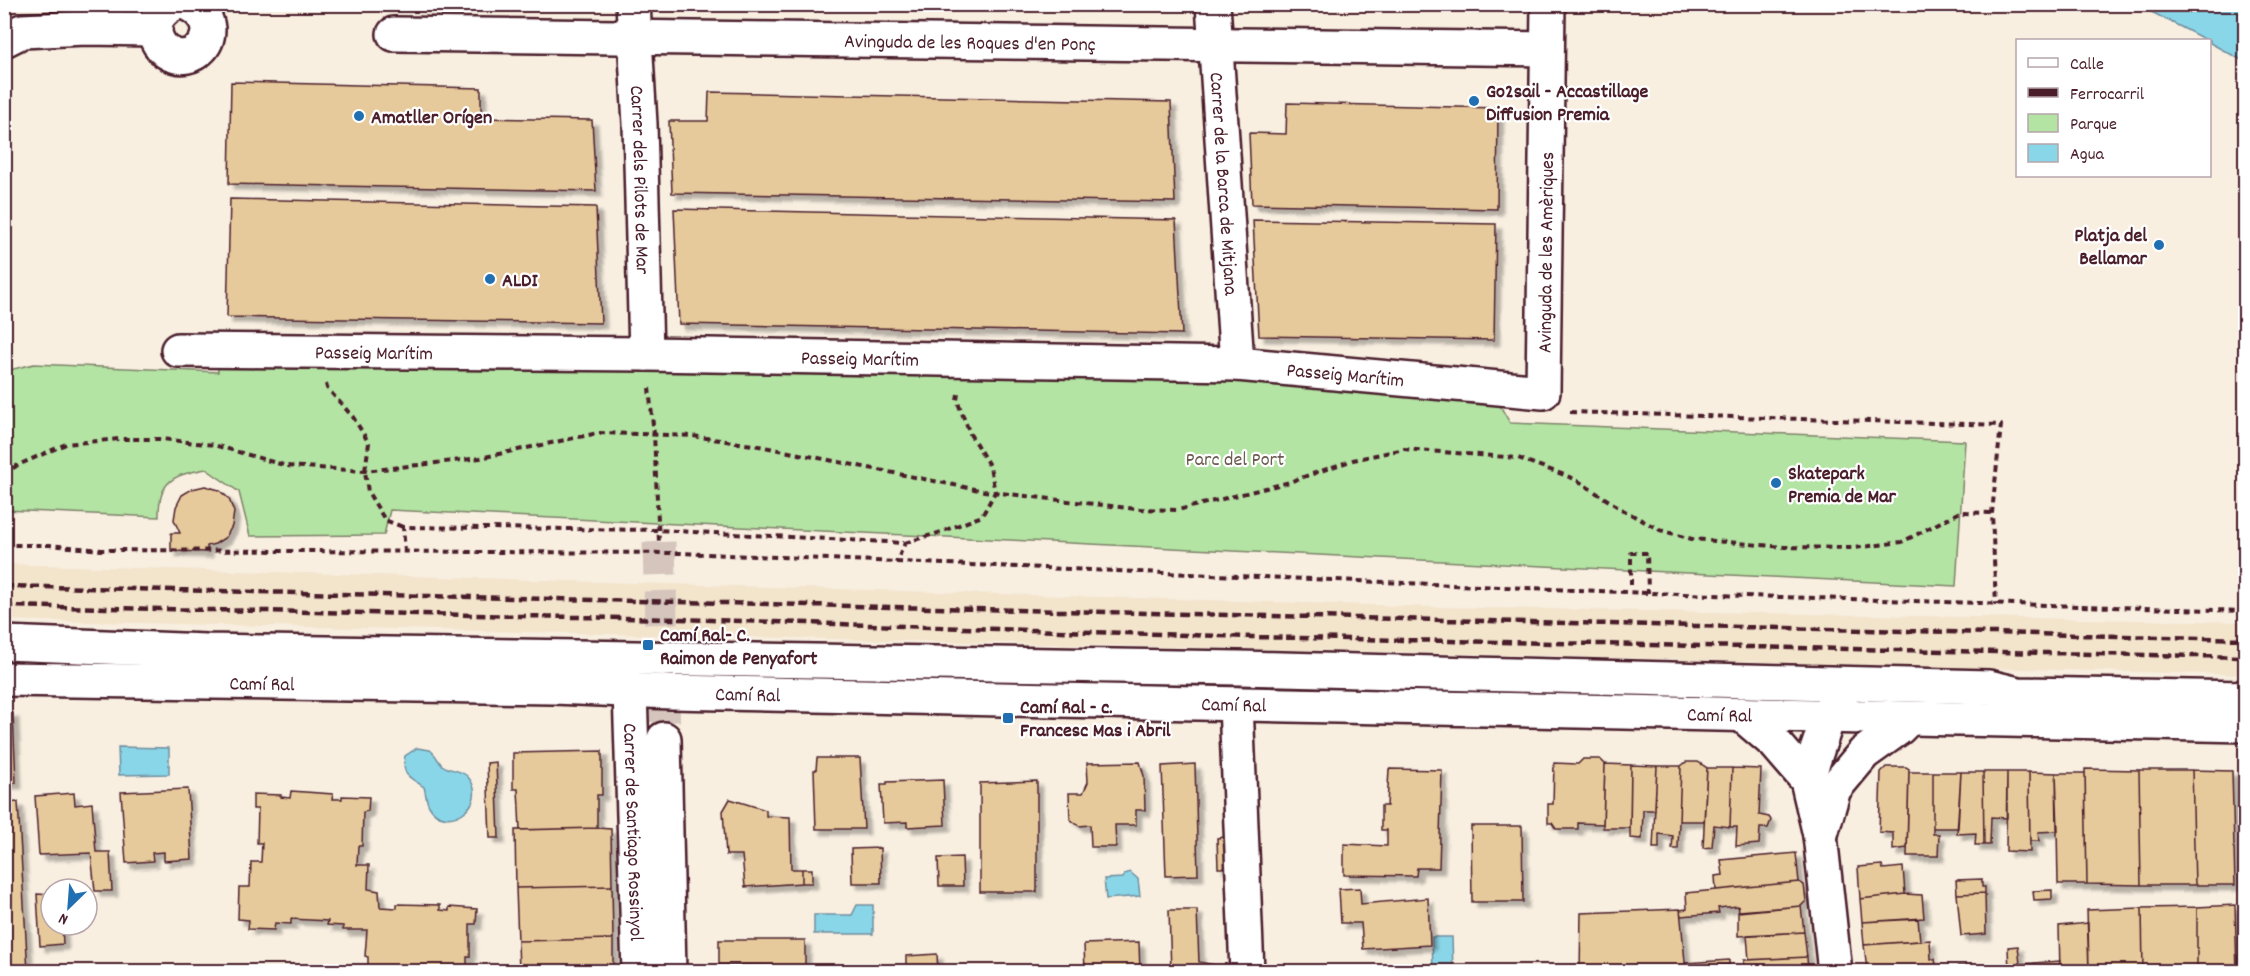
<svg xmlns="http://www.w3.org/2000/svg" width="2250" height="976" font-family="Dekko,sans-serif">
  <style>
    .built { fill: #f3e4cc }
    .green { fill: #b3e4a4; stroke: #7e8268; stroke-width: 1.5 }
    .water { fill: #89d6e8; stroke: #708d9c; stroke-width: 1.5 }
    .building { fill: #e7ca9b; stroke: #4a1f2b; stroke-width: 1.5; filter: url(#shadow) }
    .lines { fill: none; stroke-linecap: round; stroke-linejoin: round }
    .minor-tunnel { stroke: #d5c5bd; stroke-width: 33; stroke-dasharray: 33 16; stroke-linecap: butt }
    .minor-casing { stroke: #4a1f2b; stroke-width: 38 }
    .major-casing { stroke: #4a1f2b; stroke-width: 38 }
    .path { stroke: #4a1f2b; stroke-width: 4; stroke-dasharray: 6 4.5; stroke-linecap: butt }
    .minor { stroke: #fff; stroke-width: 33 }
    .major { stroke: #fff; stroke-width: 33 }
    .rail { stroke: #4a1f2b; stroke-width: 4.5; stroke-dasharray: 9 4.5; stroke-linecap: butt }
    .poi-dot { fill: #1f6fb2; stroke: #fff; stroke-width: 2 }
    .labels { text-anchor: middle; stroke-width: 4.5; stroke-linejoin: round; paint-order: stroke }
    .street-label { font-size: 20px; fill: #4a1f2b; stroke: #fff }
    .poi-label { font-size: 20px; font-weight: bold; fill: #4a1f2b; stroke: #fff; text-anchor: start }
    .park-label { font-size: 20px; fill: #6a5a4f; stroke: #fff }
  </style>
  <defs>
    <filter id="shadow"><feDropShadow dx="5.5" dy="5.5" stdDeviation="1.5" flood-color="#0004"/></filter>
  </defs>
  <rect width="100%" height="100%" fill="#f8efe1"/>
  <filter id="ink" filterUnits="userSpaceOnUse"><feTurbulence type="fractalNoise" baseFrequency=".0167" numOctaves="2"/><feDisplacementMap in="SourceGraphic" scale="12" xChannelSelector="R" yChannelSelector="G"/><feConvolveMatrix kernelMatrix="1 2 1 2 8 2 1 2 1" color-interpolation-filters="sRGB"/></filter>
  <g filter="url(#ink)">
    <path class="built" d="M5 564 1437 607 2245 622 2246 675 1434 653 5 620Z"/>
    <path class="green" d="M217 350 1237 364 1495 397 1510 423 1965 441 1956 586 390 510 384 535 250 536 239 492 206 469C174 475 158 480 159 517L5 510V371L34 364 218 372Z"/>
    <path class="water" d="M2138 5H2245V62L2210 43V40H2206Z
      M118 747 169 748V774L119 775Z
      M417 748 430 750C436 754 437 760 442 765 449 771 461 769 468 777 491 804 446 835 429 806 426 800 426 794 424 787 411 777 401 778 405 756Z
      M1130 872 1138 879 1140 896 1106 899 1104 879 1123 878 1125 874Z
      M857 905H873V934H814V915H852Z
      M1432 937H1452L1453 971H1433Z"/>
    <path class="building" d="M231 82 481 88V118L592 120 596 191 229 184Z
      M709 92 1171 102 1175 202 672 193 669 121H708Z
      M1287 103 1498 108 1497 209 1252 204 1249 133 1286 134Z
      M230 199 596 207 601 323 227 317Z
      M674 209 1176 220 1182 334 679 324Z
      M1253 220 1496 224 1494 340 1259 336Z
      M205 486 219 490 229 499 234 512 232 526 226 537 215 544 207 546V552L171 551V533H180L174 520 176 507 182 495 192 489Z
      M4 712 13 713 16 783H4Z
      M602 751V795H597V828L520 830 518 789H513V753Z
      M817 758H860L864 829H816L814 770H816Z
      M1583 759H1600L1605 764 1603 824 1578 823V829H1556L1552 823H1548V804H1553L1554 763 1578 764Z
      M496 762 499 838H490L487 763Z
      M1140 762 1144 776 1145 810H1136V825H1115L1116 847H1091L1090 825 1079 826 1070 819 1069 793H1083L1088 782 1087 763Z
      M1686 762H1698L1707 768 1704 821H1679L1681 766Z
      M1195 764 1198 875 1166 876 1162 766Z
      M1605 764 1631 765 1630 828H1603Z
      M1631 765 1657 766 1655 810H1643L1642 839 1630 838Z
      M1657 766H1681L1678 849H1672L1673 836 1659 834V848H1653Z
      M1886 767H1906L1909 769 1907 848 1893 850V833L1879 832 1881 772Z
      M1707 768H1732L1730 827 1714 825 1712 847 1703 848Z
      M1732 768 1761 769 1759 815 1769 817 1771 820 1768 828H1760L1759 844 1736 846 1737 827H1730Z
      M1389 769 1442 770 1439 868H1417L1416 876 1344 875V844L1387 846V830H1381V806H1387Z
      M2085 769 2139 770 2141 885 2087 884Z
      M2139 770H2192L2195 885H2141Z
      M2192 770 2232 771 2235 885H2195Z
      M1909 772H1933V834H1939L1938 856H1907Z
      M1933 772H1961L1958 828H1933Z
      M1961 772H1983L1984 845H1975L1976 833 1957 834Z
      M1983 772H2007V818L1991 817 1990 845H1984Z
      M2007 772H2029L2030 852 2006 851Z
      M2029 772 2056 773 2058 831 2038 832 2039 841H2030Z
      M2056 773H2085L2087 884H2058Z
      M943 780 945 825 907 827V822L883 823 881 784H887V782Z
      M1037 781V892H980V783Z
      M188 789 192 859 164 861V852L152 853 153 861 126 863 121 792Z
      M291 791 333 794 332 799H342V796L369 797 368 811 363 812 362 846H358L357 865H369L368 889 379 891 380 907 397 908V904L440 905V910L449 911V907L477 909 476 924H470V957H467V970L472 972H368V957L365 956 367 930H343V926L327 925 328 921 291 919V924L275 923 274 930 248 929 249 920 238 919 239 887H250L251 862H261L262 843H257L258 809H253V794L281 795V797L290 798Z
      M74 793 75 805 92 803 96 852H110L112 891H95L91 853 39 855 35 796Z
      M730 799 766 810V816L790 817 791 869H802V883L745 887 742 855H726L723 811Z
      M18 802 28 972H4V803Z
      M1471 826H1522L1523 902H1472Z
      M597 828 611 829 612 886 516 888 515 830Z
      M1225 837V868H1218L1217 838Z
      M880 848 881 883H852L851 849Z
      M1796 853 1799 882 1716 890 1715 876 1723 875 1721 860Z
      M962 857 963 886H939L938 858Z
      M1882 865 1883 869 1903 867 1905 894 1860 899 1858 867Z
      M802 869H812V883H802Z
      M1982 879V887H1985V893L1957 894 1956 880Z
      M1799 882 1804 885 1806 901 1801 906 1739 911 1738 906 1718 908 1719 913 1681 916 1680 910 1687 909 1686 893Z
      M612 886 613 939 518 941 516 888Z
      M1360 888 1361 904 1428 898 1430 945 1363 949 1361 923H1341L1339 889Z
      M2052 890V899L2034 900 2033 891Z
      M1985 893 1986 934 1961 936 1957 894Z
      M37 894 51 895V925H62L63 944 40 946Z
      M1905 894 1922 895 1924 918 1862 922 1860 899Z
      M2235 905 2237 972H2197V907Z
      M1801 906 1804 932 1738 936V912Z
      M2197 907V972H2143L2142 908Z
      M2142 908 2143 972H2089L2087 910Z
      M1680 909 1686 972H1580L1581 913Z
      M1169 910H1197L1199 962 1230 968V972H1171Z
      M1918 919 1920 941 1864 945 1862 922Z
      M2088 923 2089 972H2060L2059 926Z
      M1804 932 1807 957 1749 960 1747 935Z
      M613 939V972H519L518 941Z
      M719 940H805V966L719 965Z
      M1930 940 1931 959H1935L1936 966 1867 969 1864 945Z
      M1139 942 1140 972H1085L1084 944Z
      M2018 946 2020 964 2034 963V972H2009L2008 947Z
      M937 954 938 972H906V956Z
      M1807 957 1808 972H1743L1744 960Z
      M1729 960V965L1709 966 1710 972H1686L1685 963Z
      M2060 961V972H2034V963Z
      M2009 965V972H1986V966Z
      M1958 966H1986V972H1958Z
      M1924 967V972H1867V969Z"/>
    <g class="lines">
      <path class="minor-tunnel" d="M659 542 664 739"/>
      <defs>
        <g id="minor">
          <path d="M174 4C132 23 168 75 199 50 205 45 208 37 208 29 207 17 199 9 188 4"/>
          <path id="s1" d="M633 4 640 124 646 354"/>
          <path id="s2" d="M1213 4 1237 364"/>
          <path id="s3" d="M394 34 1547 49"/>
          <path d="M4 40 22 31 85 28 155 29"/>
          <path id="s4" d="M178 350 646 354 1237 364 1543 392 1548 4"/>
          <path id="s5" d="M630 691 639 972"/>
          <path d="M1236 704 1247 972"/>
          <path d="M664 739 669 972"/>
          <path d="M1820 835 1835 972"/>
        </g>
        <g id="major">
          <path d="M4 643 206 651 1239 668 1989 687 2018 694 2246 698"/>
          <path id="s6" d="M4 679 554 687 671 692 2246 725"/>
          <path d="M1741 714 1775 743 1807 780 1820 835"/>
          <path d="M1807 780 1833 703 1840 702"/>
          <path d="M1821 834 1834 789 1864 753 1899 728 1907 720"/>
        </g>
      </defs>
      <use href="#minor" class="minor-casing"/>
      <use href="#major" class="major-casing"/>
      <path class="path" d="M326 384 327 388 353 417 369 443 365 471 368 492 385 520 403 527
        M649 388 654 434 659 542
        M1570 412 2001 425 1992 513 1996 605
        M4 474 18 465 66 444 119 439H162L214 445 287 466 365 471 480 458 598 433 640 434 693 436 759 446 984 491 1136 509 1178 510 1286 483 1353 460 1404 449 1518 458 1575 479 1623 510 1660 530 1692 539 1784 547 1854 548 1902 542 1960 512 1992 513
        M905 543 941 532 982 516 995 492 990 467 970 434 957 400 958 394
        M4 545H49L102 550 681 553 1648 593 2246 611
        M405 552 403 527 657 530 905 543 896 563
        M1631 585V553H1647L1648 593"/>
      <use href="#minor" class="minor"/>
      <use href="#major" class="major"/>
      <path class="rail" d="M4 586 2246 639
        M4 606 678 619 1252 637 2246 657"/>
    </g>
  </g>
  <g class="poi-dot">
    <circle cx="1474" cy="101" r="6"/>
    <circle cx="359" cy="116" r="6"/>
    <circle cx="2159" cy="245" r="6"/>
    <circle cx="490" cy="279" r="6"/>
    <circle cx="1776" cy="483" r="6"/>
    <rect x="642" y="639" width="12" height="12" rx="3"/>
    <rect x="1002" y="712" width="12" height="12" rx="3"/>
  </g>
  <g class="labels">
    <g class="street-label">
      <text dy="7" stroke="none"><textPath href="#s3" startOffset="576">Avinguda de les Roques d'en Ponç</textPath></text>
      <text dy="7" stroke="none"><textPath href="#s1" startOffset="176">Carrer dels Pilots de Mar</textPath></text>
      <text dy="7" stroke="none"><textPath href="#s2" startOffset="180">Carrer de la Barca de Mitjana</textPath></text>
      <text dy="7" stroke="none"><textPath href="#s4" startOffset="1506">Avinguda de les Amèriques</textPath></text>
      <text dy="7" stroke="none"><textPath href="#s4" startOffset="196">Passeig Marítim</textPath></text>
      <text dy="7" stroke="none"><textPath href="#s4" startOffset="682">Passeig Marítim</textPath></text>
      <text dy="7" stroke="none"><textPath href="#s4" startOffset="1168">Passeig Marítim</textPath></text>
      <text dy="7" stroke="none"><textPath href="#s6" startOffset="258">Camí Ral</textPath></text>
      <text dy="7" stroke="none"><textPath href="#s6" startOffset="744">Camí Ral</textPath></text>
      <text dy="7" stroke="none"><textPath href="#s6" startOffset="1230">Camí Ral</textPath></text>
      <text dy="7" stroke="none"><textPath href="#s6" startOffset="1716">Camí Ral</textPath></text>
      <text dy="7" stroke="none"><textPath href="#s5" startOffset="141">Carrer de Santiago Rossinyol</textPath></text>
    </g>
    <g class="poi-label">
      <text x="1486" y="97">Go2sail - Accastillage<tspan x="1486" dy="23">Diffusion Premia</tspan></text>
      <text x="371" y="123">Amatller Orígen</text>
      <text x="2147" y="241" text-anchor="end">Platja del<tspan x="2147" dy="23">Bellamar</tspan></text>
      <text x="502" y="286">ALDI</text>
      <text x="1788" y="479">Skatepark<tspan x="1788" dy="23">Premia de Mar</tspan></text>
      <text x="660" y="641">Camí Ral- C.<tspan x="660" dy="23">Raimon de Penyafort</tspan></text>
      <text x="1020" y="713">Camí Ral - c.<tspan x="1020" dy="23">Francesc Mas i Abril</tspan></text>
    </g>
    <g class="park-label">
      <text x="1235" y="465">Parc del Port</text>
    </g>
  </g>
  <rect width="2250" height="976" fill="none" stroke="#fff" stroke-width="24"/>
  <rect x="12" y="12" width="2226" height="952" fill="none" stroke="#4a1f2b" stroke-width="2" filter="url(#ink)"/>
  <rect x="2016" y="39" width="195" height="138" fill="#ffffff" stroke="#b7a5aa" stroke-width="1.5"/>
  <rect x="2028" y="58" width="30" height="9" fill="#ffffff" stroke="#b7a5aa" stroke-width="1.5"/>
  <text x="2070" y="69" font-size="18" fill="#4a1f2b">Calle</text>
  <rect x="2028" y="88" width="30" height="9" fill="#4a1f2b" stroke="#b7a5aa" stroke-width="1.5"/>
  <text x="2070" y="99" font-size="18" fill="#4a1f2b">Ferrocarril</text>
  <rect x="2028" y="114" width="30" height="18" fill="#b3e4a4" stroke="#b7a5aa" stroke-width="1.5"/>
  <text x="2070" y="129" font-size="18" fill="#4a1f2b">Parque</text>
  <rect x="2028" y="144" width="30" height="18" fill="#89d6e8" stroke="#b7a5aa" stroke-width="1.5"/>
  <text x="2070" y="159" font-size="18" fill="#4a1f2b">Agua</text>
  <g transform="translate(69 907) rotate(205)"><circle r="28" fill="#ffffff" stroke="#b7a5aa" stroke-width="1.5"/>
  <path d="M0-4.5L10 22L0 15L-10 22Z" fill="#1f6fb2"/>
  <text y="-9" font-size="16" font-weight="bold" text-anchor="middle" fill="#4a1f2b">N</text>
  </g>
</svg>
